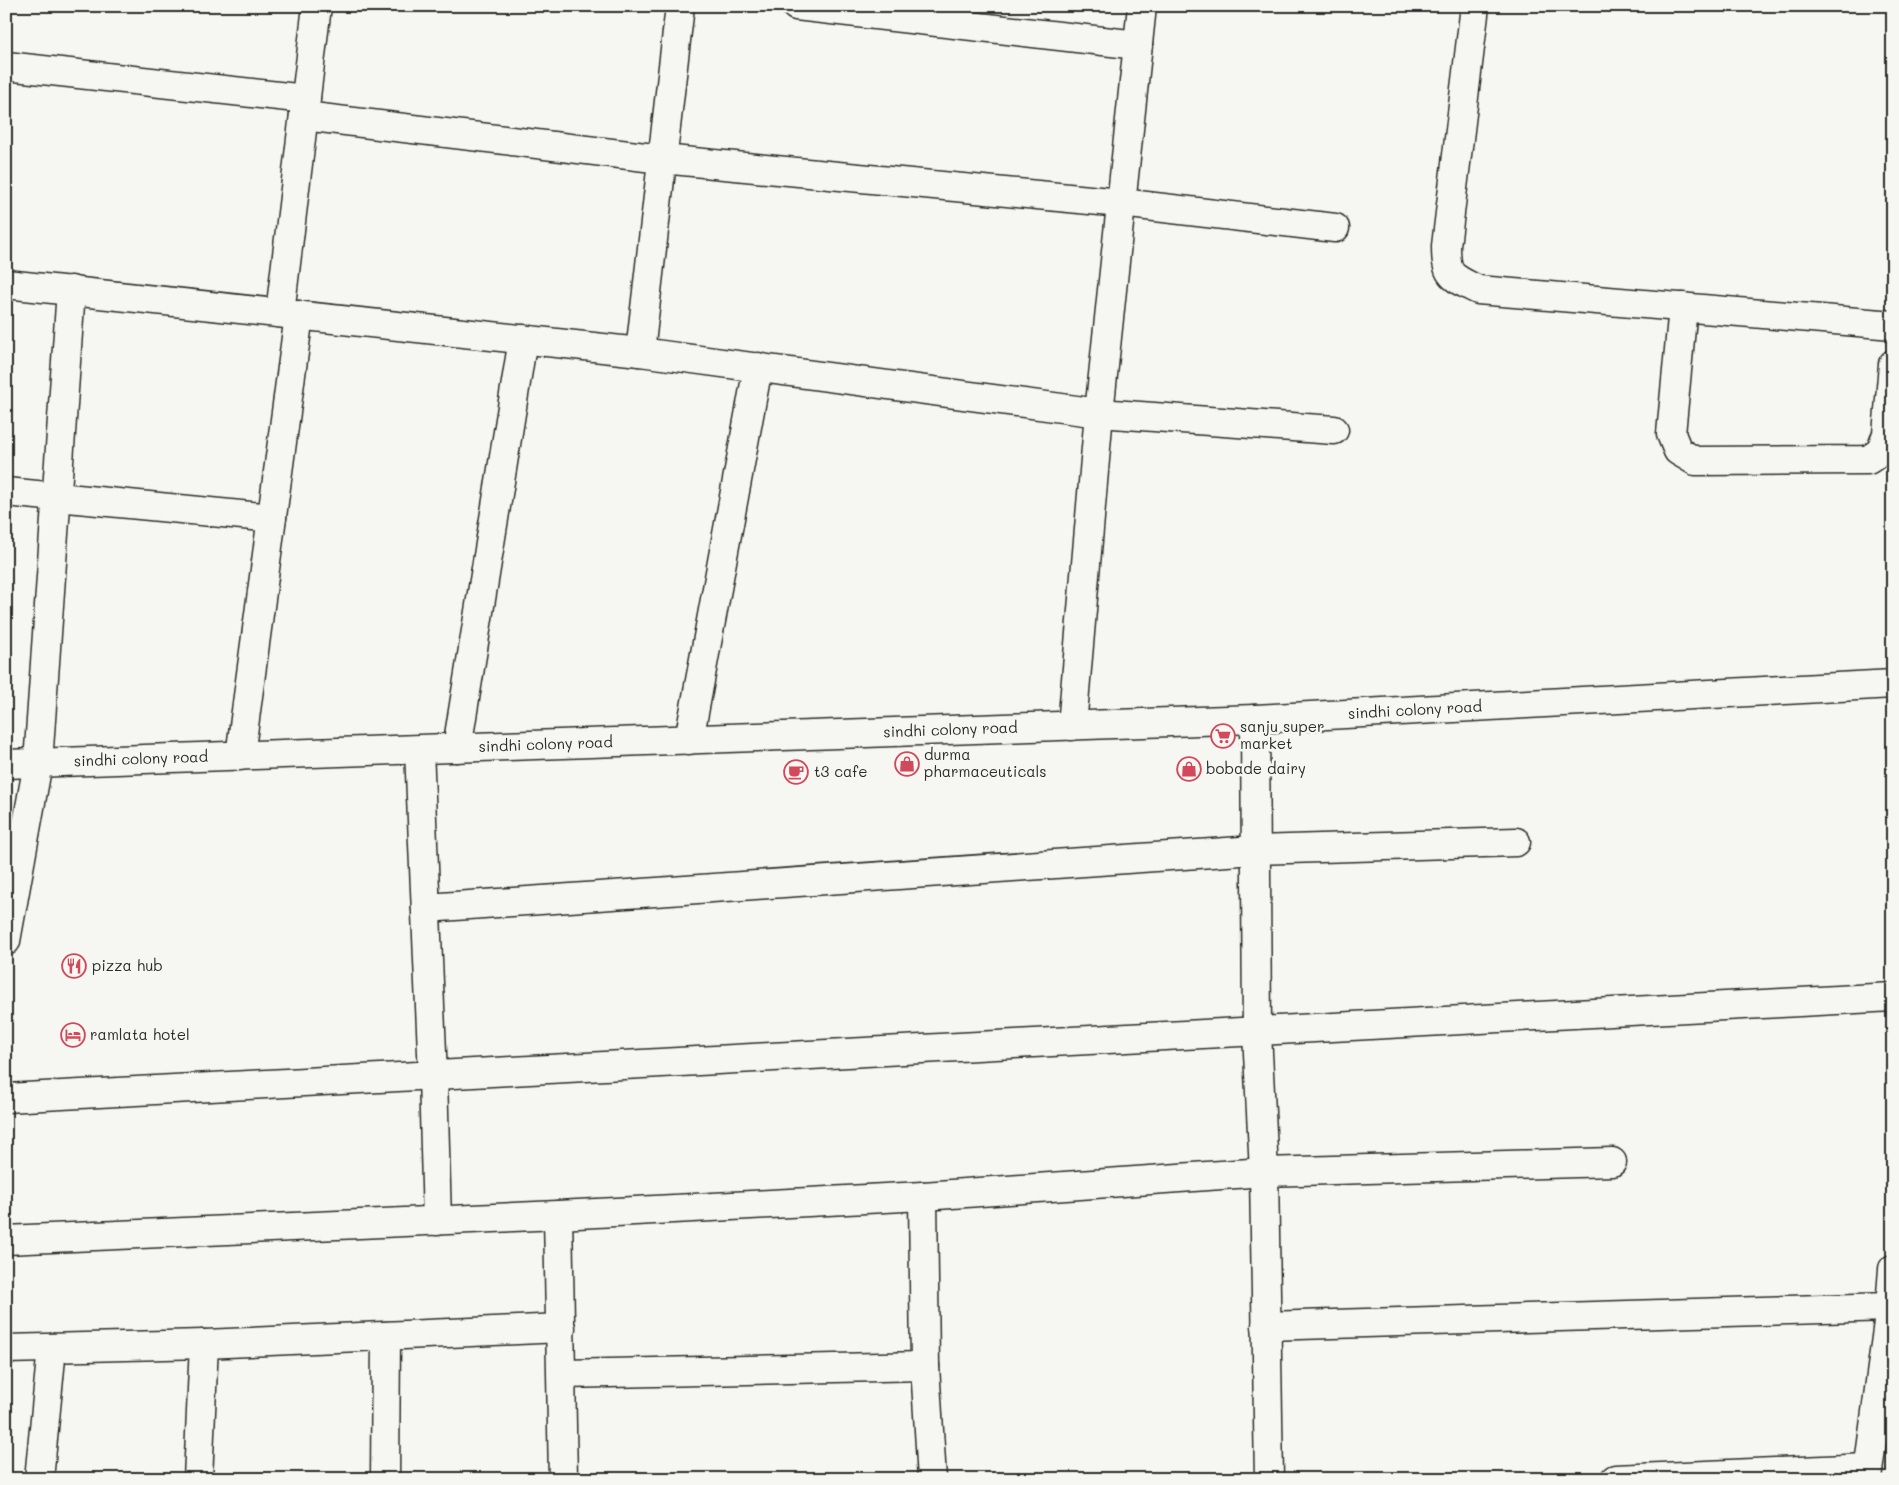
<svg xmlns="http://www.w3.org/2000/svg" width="1899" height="1485" font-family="Mali,sans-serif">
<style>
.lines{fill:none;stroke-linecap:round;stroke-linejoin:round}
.minor-casing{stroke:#2b2b2b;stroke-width:31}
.minor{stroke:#f6f6f2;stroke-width:28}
.labels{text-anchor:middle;stroke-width:5;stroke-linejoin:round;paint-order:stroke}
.street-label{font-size:15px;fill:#2b2b2b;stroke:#f6f6f2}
.poi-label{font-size:15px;fill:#2b2b2b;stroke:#f6f6f2;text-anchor:start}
</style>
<rect width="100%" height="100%" fill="#f6f6f2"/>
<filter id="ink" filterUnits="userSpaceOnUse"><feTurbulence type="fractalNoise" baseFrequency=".02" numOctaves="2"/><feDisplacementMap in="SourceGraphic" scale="10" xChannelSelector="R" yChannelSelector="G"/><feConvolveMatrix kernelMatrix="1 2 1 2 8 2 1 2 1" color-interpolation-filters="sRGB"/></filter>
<g filter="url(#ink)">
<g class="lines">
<g class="minor-casing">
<g id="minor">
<path d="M796,6l342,39"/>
<path d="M1475,6l-29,240c0,31 6,31 32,44l415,35"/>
<path d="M6,66l300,33"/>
<path d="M304,116l358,43 459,44 214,25"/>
<path d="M6,284l634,68 459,61 235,17"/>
<path d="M1683,307l-12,127 7,17 17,10 173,-1 12,-8 7,-18 6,-70"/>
<path d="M280,313l37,-307"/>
<path d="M640,352l40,-346"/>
<path d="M6,492l266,26"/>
<path d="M1255,719l2,314 7,139 5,307"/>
<path d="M1072,726l27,-313 43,-407"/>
<path d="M689,740l69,-373"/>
<path d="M457,748l66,-409"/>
<path d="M419,750l14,326 4,145"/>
<path d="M240,756l59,-441"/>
<path id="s1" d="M6,764l1249,-45 638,-35"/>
<path d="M426,908l829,-58 261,-8"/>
<path d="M6,941l32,-178 33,-473"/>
<path d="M6,1098l1887,-101"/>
<path d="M923,1196l2,170 7,113"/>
<path d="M558,1215l5,264"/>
<path d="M6,1240l552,-25 365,-19 341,-24 348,-10"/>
<path d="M1266,1326l624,-19"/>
<path d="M6,1349l198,-5 357,-16"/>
<path d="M563,1374l362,-8"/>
<path d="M39,1479l13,-131"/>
<path d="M198,1479l6,-135"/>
<path d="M385,1479l1,-143"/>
<path d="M1615,1479l253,-11"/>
<path d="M1867,1479l23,-172 3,-38"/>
</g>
</g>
<use href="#minor" class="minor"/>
</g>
</g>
<defs>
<g id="supermarket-ring" transform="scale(1.25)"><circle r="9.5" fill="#f6f6f2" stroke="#d1495b" stroke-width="1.5"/><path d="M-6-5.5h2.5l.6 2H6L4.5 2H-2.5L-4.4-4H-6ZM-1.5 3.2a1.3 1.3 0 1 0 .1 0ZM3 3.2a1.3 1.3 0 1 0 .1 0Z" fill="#d1495b"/></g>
<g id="shop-ring" transform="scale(1.25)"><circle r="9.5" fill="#f6f6f2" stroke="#d1495b" stroke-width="1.5"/><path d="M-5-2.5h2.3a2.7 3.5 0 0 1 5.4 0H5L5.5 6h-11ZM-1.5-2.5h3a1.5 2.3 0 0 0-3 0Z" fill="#d1495b"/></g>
<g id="cafe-ring" transform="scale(1.25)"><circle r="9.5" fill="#f6f6f2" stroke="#d1495b" stroke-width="1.5"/><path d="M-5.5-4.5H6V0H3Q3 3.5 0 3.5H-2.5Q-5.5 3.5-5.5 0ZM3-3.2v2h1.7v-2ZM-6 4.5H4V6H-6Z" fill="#d1495b"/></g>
<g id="restaurant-ring" transform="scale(1.25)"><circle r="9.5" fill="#f6f6f2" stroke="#d1495b" stroke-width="1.5"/><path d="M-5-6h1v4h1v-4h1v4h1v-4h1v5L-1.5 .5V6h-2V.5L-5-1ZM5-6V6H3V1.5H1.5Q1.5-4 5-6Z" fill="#d1495b"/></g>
<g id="hotel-ring" transform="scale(1.25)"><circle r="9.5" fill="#f6f6f2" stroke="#d1495b" stroke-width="1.5"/><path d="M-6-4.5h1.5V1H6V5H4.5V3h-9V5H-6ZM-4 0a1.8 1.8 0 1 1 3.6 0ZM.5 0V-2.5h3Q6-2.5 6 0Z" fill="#d1495b"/></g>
</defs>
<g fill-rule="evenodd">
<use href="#supermarket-ring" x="1223" y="736"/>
<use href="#shop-ring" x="907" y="764"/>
<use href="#shop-ring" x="1189" y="769"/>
<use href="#cafe-ring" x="796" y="772"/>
<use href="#restaurant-ring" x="74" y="966"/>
<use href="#hotel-ring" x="73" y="1035"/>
</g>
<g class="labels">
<g class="street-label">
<text dy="5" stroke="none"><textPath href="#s1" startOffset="1410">sindhi colony road</textPath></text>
<text dy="5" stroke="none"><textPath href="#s1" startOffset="945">sindhi colony road</textPath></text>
<text dy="5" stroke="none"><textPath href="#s1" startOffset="540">sindhi colony road</textPath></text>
<text dy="5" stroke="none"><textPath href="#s1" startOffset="135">sindhi colony road</textPath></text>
</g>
<g class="poi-label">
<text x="1240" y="732">sanju super<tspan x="1240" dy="17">market</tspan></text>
<text x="924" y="760">durma<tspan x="924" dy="17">pharmaceuticals</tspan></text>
<text x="1206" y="774">bobade dairy</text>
<text x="814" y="777">t3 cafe</text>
<text x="92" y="971">pizza hub</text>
<text x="90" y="1040">ramlata hotel</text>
</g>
</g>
<rect width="1899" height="1485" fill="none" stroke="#f6f6f2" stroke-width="25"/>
<rect x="12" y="12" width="1874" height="1460" fill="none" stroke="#2b2b2b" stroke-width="2" filter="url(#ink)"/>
</svg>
